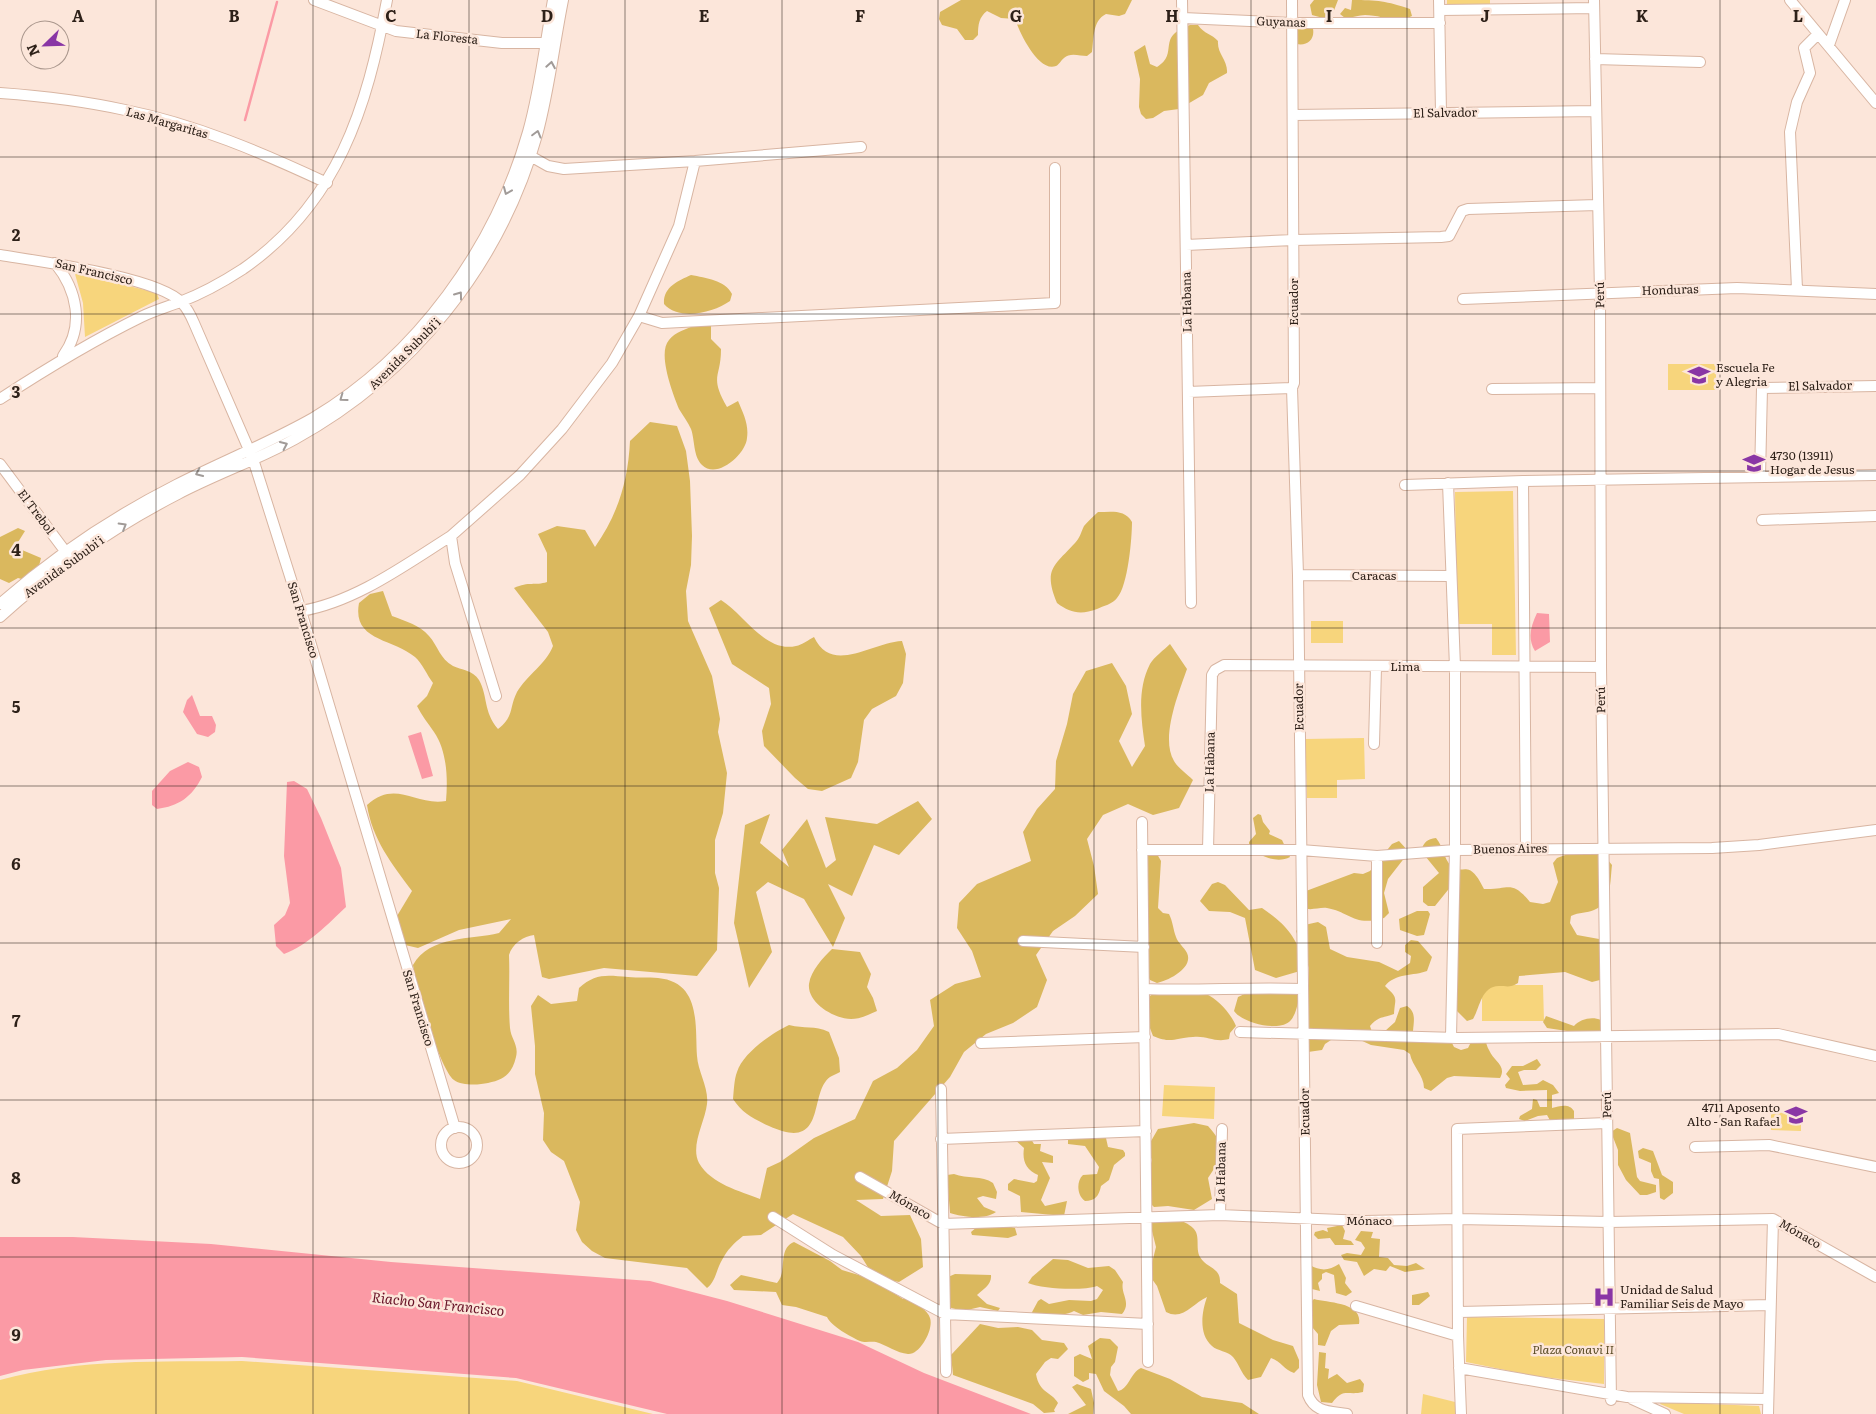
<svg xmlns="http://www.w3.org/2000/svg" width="1876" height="1414" font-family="Literata,serif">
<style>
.green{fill:#f7d57c}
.forest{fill:#dab85e}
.water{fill:#fb9aa5}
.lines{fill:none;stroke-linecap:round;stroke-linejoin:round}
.stream{stroke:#fb9aa5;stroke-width:2.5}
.minor-casing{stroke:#d8b5a2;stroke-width:12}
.minor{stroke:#fff;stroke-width:10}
.oneway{stroke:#a19b98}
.grid{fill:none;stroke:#2e2119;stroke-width:1;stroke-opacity:0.55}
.labels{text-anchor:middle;stroke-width:5;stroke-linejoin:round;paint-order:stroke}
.street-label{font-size:12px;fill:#2e2119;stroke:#fce6da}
.poi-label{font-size:12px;fill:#2e2119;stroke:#fce6da;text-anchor:start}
.park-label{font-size:12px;font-style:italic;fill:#594b25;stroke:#fce6da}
.water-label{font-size:14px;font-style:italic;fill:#681327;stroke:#fce6da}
.grid-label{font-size:16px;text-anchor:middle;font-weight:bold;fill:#2e2119;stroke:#fce6da;stroke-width:5;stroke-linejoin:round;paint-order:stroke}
</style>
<rect width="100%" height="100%" fill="#fce6da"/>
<path class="green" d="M1447,0h43v5h-43z
M77,273l80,20 2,6 -74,38 -2,-34 -8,-29z
M1668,364h48v26h-48z
M1513,491l3,164h-24v-31h-35l-2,-132z
M1311,621h32v22h-32z
M1364,738l1,41 -28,1v18h-30l-2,-59z
M1482,985h61l1,36h-62z
M1164,1085l51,2 -1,32 -52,-3z
M1771,1111l30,1v19l-30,-1z
M1467,1317l137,2v65l-69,-8 -69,-14z
M242,1361l275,20 136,33h-653v-34c79,-22 161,-18 242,-19z
M1423,1394l32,8 1,12h-35z
M1661,1402l98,4 2,8h-77l-24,-10z"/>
<path class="forest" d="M961,0h171l-7,14 -6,2 -13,-2c-14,7 -12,25 -14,38l-5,4c-7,0 -17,-4 -23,2 -3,2 -5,7 -8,8 -18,7 -37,-35 -41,-47l-14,-1 -14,-7c-8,6 -9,14 -9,24l-5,5h-8l-8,-11 -15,-4 -3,-6 1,-7z
M1314,0h24l-5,13 -10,5 -11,-3 -2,-10z
M1352,0c26,0 34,1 58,9l2,7c-15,8 -31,-1 -47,-1 -6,0 -13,3 -20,3l-5,-4 5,-6 6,2z
M1291,23l21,2c5,14 -5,23 -19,18z
M1190,25h8c6,9 14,9 20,16 -1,13 10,19 9,32l-18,10 -6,12 -24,14 -15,2 -11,7 -7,1 -5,-5 -2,-7 1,-28 -6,-27 11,-7 5,19 7,3c23,-14 -2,-30 33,-42z
M691,275c15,3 34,5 41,19l-2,7c-17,12 -51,20 -66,3 -1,-17 14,-23 27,-29z
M695,325h16v14l10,10c0,30 -12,26 6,58l11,-6c5,12 11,23 9,37 -1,16 -30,42 -45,27 -9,-9 -7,-25 -11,-36 -3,-7 -8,-13 -12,-20 -6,-15 -22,-56 -10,-69 6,-8 18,-11 26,-15z
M650,422l27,4 9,25 4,30 2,55 -1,29 -5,26 2,30 24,55 8,43 -2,13 9,41 -4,40 -8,27v33l4,15 -2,62 -20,26 -93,-8 -55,11 -7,-2 -8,-42c-10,1 -22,9 -25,20 1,24 -1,49 1,73 1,11 9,17 6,29 -4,17 -12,23 -28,26 -9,2 -26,3 -34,-3 -14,-10 -39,-95 -41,-115 17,-30 58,-25 86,-32l12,-14 -52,11 -41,18 -13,-3 -6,-14 -2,-15 15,-25c-20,-27 -40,-52 -45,-86 29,-26 47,1 79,-4 2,-23 1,-50 -12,-69 -6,-9 -12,-16 -17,-26l10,-10 6,-13c-6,-8 -11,-20 -18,-26 -23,-19 -63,-16 -56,-54l11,-9 13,-3 9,25c13,5 28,9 37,20 9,10 11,23 24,30 8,4 20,4 26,14 9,16 4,31 19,49 16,-12 11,-21 19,-37 10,-17 29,-28 36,-46l-5,-14 -34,-44c15,-7 21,-2 33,-6v-29l-9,-19 19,-8 28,4 10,17c23,-33 33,-66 35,-106z
M1098,512c13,0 27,-3 34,10 0,16 -4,64 -15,76 -4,6 -14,8 -20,11 -16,6 -27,4 -40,-6 -14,-34 -3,-37 18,-60 5,-5 6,-11 9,-17 4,-5 9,-9 14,-14z
M18,528l7,3 -10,16 26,11 -2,8 -14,14 -7,-2 -9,5 -9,-4v-42z
M721,600c23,14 44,53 75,46 6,-1 12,-6 18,-9 18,38 56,6 88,4l4,13 -3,29 -7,13 -24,13 -8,11 -6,42 -7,16 -29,13 -14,-2 -13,-11 -31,-32 -2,-15 9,-27 -2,-16 -37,-24 -23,-56z
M1170,644l17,25c-8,23 -27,69 -13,92 4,7 13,13 19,19l-14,28 -26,7 -25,-11 -25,11 -16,24 7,27 4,28 -23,22 -22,15 -17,24 11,25 -10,27 -24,16 -27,11 -22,18 -14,25 -56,64 -2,30 -9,28 -27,1 25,16 29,-1 11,24 2,28 -24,15 -25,-5 -13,-21 -18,-19 -50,-23 -32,21 -18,1c-9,7 -16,14 -21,24 -6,10 -6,21 -15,28l-20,-20 -82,-10 -13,-7 -10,-9 -6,-12 4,-28 -16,-41 -13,-9 -8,-12 1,-27 -9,-39v-28l-4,-40 7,-11 13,9 26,-3 2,-13c16,-15 28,-13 49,-11 10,1 20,0 30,1 43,4 37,47 39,78 1,16 12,32 10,48 -2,18 -17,42 -8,59 12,21 41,28 61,36l7,-31 13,-6 34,-24 41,-19 18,-38 24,-13 20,-18 17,-24 -4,-26 25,-16 26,-7 -9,-26 -15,-23 2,-25 18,-19 54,-23 -8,-29 14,-23 18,-20 1,-28 11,-37 6,-30 13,-23 26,-8 14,23 6,28 -13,27 13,26 13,-21c-4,-27 -8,-57 5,-82 4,-7 14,-14 20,-20z
M918,801l14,18 -33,36 -25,-10 -22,51 -24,-12 17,34 -12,29 -29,-48 -36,-17 -12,10 16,60 -23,36 -15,-65 11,-98 25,-11 -10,29 29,24 -7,-17 25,-31 19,49 10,-8 -11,-43 52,7z
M1258,814l3,1 2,7 7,9 -1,3 13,6 8,17c-13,7 -33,-1 -41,-12v-3l7,-8 -3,-16z
M1436,838c7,8 8,21 15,28 12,11 17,-10 33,23 25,1 27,-10 46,13l13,2 7,-2 8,-20 -5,-19 4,-5 30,-11 20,12 5,6c-2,16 0,38 -18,45 -7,3 -15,2 -23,6l-1,7 7,12 22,4 6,35 -5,6 -8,2 -27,-10 -46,4 -1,7c-8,5 -11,3 -19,3 -18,0 -19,22 -26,33l-6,2 -14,-14 -1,-122 -17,21h-7l-5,-4v-15l16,-14 -18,-22c3,-9 6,-12 15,-13z
M1399,841l10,11 -21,27 -4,14 5,20 -5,5c-30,9 -34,-6 -57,-10 -8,-1 -15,3 -24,0l3,-17 48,-18 9,1 7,-3 22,-27z
M1149,853l8,1 4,7 -3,47 5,5 6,1c4,8 4,15 7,23 2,6 8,10 11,16 7,15 -19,28 -30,30l-7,-3 -3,-6 -2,-115z
M1218,882l7,3 24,25 13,-2c25,17 31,26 43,53l-5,10 -24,7 -21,-8 -10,-52 -15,-6 -21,-1 -9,-10 12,-17z
M1417,911h11l2,3 -6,21 -7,1 -17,-6 -1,-11z
M1318,922l8,5 4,22 17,8 32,5 19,9 12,-8 1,-7 -6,-4v-7l6,-5 7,1 14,16 -5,14c-13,5 -32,2 -42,15 14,13 10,11 9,28 -10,4 -16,2 -24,12l2,6 13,-1 10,-9 5,-14 7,-2c9,6 7,14 6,25l-6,2 41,2 6,12 7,3 7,-2 3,-6 14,-4c1,4 2,9 4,12 5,12 18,15 11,28l-46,-2 -7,2 -16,13 -7,-3c0,-13 -12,-22 -14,-34l-6,-4 -33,-5 -13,-6 -27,1 -6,4 -3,6 -14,2 -3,-29 4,-32v-23l-13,-37 4,-5z
M832,949l28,3 11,22 -4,13 6,11 4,13c-9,4 -17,8 -26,8 -16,0 -44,-16 -42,-35 2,-14 14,-26 23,-35z
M1293,990l5,4c1,8 -2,20 -7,26 -10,13 -49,3 -57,-9l4,-14 13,-6z
M1156,992l50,2c12,5 25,20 30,32l-6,7 -1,6c-14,4 -23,-4 -36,-2 -19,1 -21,7 -40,-1l-5,-13 2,-27z
M1546,1016l28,10c6,-7 18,-10 27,-6v12l-21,1 -33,-5 -4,-6z
M789,1025c16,4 25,0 40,7l10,26 1,14c-3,2 -7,3 -10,5 -22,16 -2,76 -61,49 -15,-7 -27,-13 -36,-27 1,-9 1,-19 4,-27 6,-19 35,-39 52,-47z
M1537,1059l4,6 -5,5h-12l-6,2 5,13 14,-1 6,-4 10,5 6,8 -7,2v13c8,-2 17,-5 22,3v8l-11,4 -11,1 -5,-9 -9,1 -13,5 -6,-2 1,-3 12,-7 1,-10 4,1 3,7h7v-17l-27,1 -14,-3 -1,-3 5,-6 -4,-5 6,-8h11z
M1194,1123l14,3c19,20 14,32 0,52l4,21 -18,11 -26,-4 -14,1 -5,-5 1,-35 2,-7 -5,-12 11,-19z
M1617,1128l13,5 7,44 3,4 16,4v7l-9,3h-7l-14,-15 -8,-15v-15l-7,-18z
M1068,1136h35l3,2 2,9 15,3 2,3v3l-11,9 -5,15 -8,6c-2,10 -6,15 -16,15 -8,-5 -9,-20 -2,-26l14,-1 2,-7 -14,-21 -17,-2z
M1014,1139h17l3,5h7l-1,7 13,5v7l-11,-1 8,16 -9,22 4,6 22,-5 -3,15 -43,-4 -1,-16 -12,-6v-6l6,-5 20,4 3,-2 1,-6c-12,-5 -16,-14 -14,-27z
M1643,1148l10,3 9,24 11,7v11l-9,7 -4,-2 -1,-19 -5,-1 -3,-7v-8l-12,-5 -1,-7z
M954,1174c13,5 28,1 39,9l4,9 -1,7 -13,-3 -6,2 7,9 12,5c-11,8 -34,5 -46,1l-3,-38z
M1176,1218c6,3 13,6 17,10 8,7 2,20 7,29 7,12 21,10 20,26l17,11 2,29 34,17 20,6 6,14v8l-5,5c-10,-3 -13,-12 -23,-15l-10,19 -13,3c-7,-7 -9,-16 -15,-23 -5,-6 -16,-6 -21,-11 -14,-12 -10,-35 -5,-49 -14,6 -24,24 -41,15l-9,-26 -8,-11 7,-28 -6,-24 6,-3z
M1342,1225l3,6 -2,8 8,2 3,4h-19l-5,-7 -12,1 -4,-4 1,-3 8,-2 5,2 -1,-4z
M977,1227h34l4,1 2,7 -9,3 -36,-3 -1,-3z
M1361,1231l12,1 -2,6 9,1 -1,18 9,1 6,7 13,1 9,-3 9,6 -20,3 -15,-6 -4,5 -12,-2 -10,7 -7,-14 -13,-2 -3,-5 6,-2 14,2 4,-7 -4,-6 -6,-2z
M794,1242l36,19 12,9 30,9 31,20 5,-1c7,5 20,12 22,20 4,11 -10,37 -22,36 -11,-1 -22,-9 -32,-12 -5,-1 -11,1 -16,-1 -9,-4 -29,-15 -33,-24l-31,-10 -14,-2 -6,-13 -42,-2 -4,-5 11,-10 36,8c11,-12 0,-34 17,-41z
M1053,1259l15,1 20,8 21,-2 6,4 8,12c-3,12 9,20 -1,32l-21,-2 -18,3 -9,-4c-10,5 -32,7 -43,3l7,-13 3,-2 8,5 20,-4 22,1 6,-2 6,-9 -6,-4c-14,5 -55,3 -69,-3l4,-6z
M1339,1264l7,14 -1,5 7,9 -6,4 -10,-3 -2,-18 -8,-3 -4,2v5l-4,4 2,8 -8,-2 -1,-12 -10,-7 9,-5c10,6 19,6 29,-1z
M955,1274l36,1c1,10 -8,14 -14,20l10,9 13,4 -2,3 -18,-4 -17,4 -15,-4v-30z
M1428,1292l2,4 -11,9h-7v-10z
M1314,1299c14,4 49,3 45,25l-20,1 -8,6 -6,15 -7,-1v-11l-6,-7 -1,-25z
M980,1324l18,4 20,-1 14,3 10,10 22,3 4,6 -10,10 -7,-1 -6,4 -9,12c3,19 16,18 22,29l-4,7 1,2 -11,1 -11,-9 -80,-29 -2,-20z
M1100,1338l10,1 8,8 -3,15 -4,5 -1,8 8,16c11,-2 12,-18 23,-23l29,11 32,18 40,6 17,11h-128l-7,-8 -20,-15 -8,-17 -7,-1v6l-6,3 -9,-6v-19l6,-3 12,5 -4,-13z
M1319,1352l7,1 -1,15 4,1 -1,10 9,-5 10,9 13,-4 4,5 -1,8c-16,4 -19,-5 -31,11l-11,-1 -4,-17z
M1077,1384l14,5 3,14 -1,11h-25l18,-9 -14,-18z"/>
<path class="water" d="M1537,613l12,1 1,28 -15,9c-8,-13 -4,-25 2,-38z
M192,695l8,21h12l4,9 -1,7 -7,5 -11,-3 -14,-22 4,-12z
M421,732l12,44 -11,3 -14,-43z
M188,762l11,5 3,10c-10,20 -23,29 -45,32l-5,-4v-14l18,-20z
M294,781l13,8 14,29 20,50 5,39c-17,16 -39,39 -62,47l-8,-8 -2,-21 11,-10 5,-12 -6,-47 3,-74z
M0,1237h73l138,7 180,18 259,19 77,20 131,41 66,31 107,41h-364l-151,-36 -274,-21 -136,3 -83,10 -23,6z"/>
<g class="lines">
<path class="stream" d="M245,120l32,-118"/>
<g class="minor-casing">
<path id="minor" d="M314,0l82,31 106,12h47
M1182,0l9,603
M1292,0l2,383 -2,5 6,187 10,820c7,18 22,16 39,19
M1439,0l2,113
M1594,0l6,293 1,374 10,733
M1790,0l86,103
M1440,10l154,-2
M1183,18l109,5h148
M1829,45l16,-45
M1595,59l105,3
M0,93c42,3 84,8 125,17 70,14 138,43 202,73
M1293,115l303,-4
M525,153l23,13 16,3 131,-8 166,-14
M1186,245l108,-5 147,-3 8,-1 13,-25 6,-2 129,-4
M0,255c36,6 160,22 182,48 5,5 9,13 12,20l59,136 48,152 154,517
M55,263c22,27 30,63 8,93
M1797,289l-7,-157 7,-30 13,-29 -6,-25 14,-14
M1463,299l274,-11 139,6
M639,316l23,7 393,-20v-135
M1492,389l108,-1
M1188,392l104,-4
M0,399c46,-30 92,-58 141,-82 12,-6 26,-10 39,-15 21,-8 43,-20 63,-33 95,-66 124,-161 144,-269
M0,464l68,91
M1760,477l2,-89 114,-2
M1523,481l3,368
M1448,483l7,184v183l-4,187
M1405,485l118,-4 353,-6
M1762,520l114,-4
M1298,575l152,1
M0,604c53,-47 113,-87 176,-119 45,-23 93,-42 137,-67 104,-62 182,-170 215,-286 12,-42 17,-88 25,-132
M301,611c54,-9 104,-46 150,-75
M0,617c53,-48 114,-90 178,-123 38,-20 79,-34 117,-55 117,-64 206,-175 242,-304 12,-44 17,-90 26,-135
M496,696l-41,-133 -4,-27 69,-61 42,-46 50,-66 27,-47 40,-90 16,-65
M1374,744l2,-77
M1142,822l6,540
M1142,850h159l76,6 78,-6 257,-2 47,-3 117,-15
M1208,850l4,-175 3,-5 9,-5 377,2
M1377,856v87
M1023,941l121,6
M1144,989c53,2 106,-2 159,0
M1240,1032l217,6 321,-4 98,22
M981,1043l164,-6
M941,1089l5,283
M441 1145a18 18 0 1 1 36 0a18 18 0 1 1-36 0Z
M941,1139l205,-8
M1695,1147l74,-2 107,22
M860,1177l83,47 277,-9 145,6 92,-2 152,3 164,-3 103,58
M1220,1215l2,-86
M773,1217l60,38 112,59 203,10
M1356,1306l102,30
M1459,1312l311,-7
M1459,1368l168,29 141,2
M1632,1399l33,15
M1461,1414l-3,-78 -1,-207 150,-6
M1768,1414l5,-195"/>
</g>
<use href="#minor" class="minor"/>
</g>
<defs><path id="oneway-chevron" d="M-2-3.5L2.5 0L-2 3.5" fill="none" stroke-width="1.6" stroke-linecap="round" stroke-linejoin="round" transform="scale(1.25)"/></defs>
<g class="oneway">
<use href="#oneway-chevron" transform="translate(551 65) rotate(-80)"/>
<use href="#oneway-chevron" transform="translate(537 134) rotate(-75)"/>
<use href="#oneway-chevron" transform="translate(507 191) rotate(113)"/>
<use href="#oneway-chevron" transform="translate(459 295) rotate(-54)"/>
<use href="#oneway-chevron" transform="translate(343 398) rotate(144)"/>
<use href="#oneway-chevron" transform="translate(284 445) rotate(-25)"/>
<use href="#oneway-chevron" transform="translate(199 473) rotate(155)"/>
<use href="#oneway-chevron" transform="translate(123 526) rotate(-31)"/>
</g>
<path class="grid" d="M156,0v1414M313,0v1414M469,0v1414M625,0v1414M782,0v1414M938,0v1414M1094,0v1414M1251,0v1414M1407,0v1414M1563,0v1414M1720,0v1414M0,157h1876M0,314h1876M0,471h1876M0,628h1876M0,786h1876M0,943h1876M0,1100h1876M0,1257h1876"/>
<defs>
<g id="school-bare" transform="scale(1.725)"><path d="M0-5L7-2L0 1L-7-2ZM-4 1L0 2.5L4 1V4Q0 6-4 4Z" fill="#8936a5" stroke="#fce6da" stroke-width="2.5" paint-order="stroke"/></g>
<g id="hospital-bare" transform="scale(1.725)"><path d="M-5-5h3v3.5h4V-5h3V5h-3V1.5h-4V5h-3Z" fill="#8936a5" stroke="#fce6da" stroke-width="2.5" paint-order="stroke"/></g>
</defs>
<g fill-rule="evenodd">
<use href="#school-bare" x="1699" y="375"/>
<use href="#school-bare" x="1754" y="463"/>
<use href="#school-bare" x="1796" y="1115"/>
<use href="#hospital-bare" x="1604" y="1297"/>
</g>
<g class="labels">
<g class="street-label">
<text transform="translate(1281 22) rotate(2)" y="4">Guyanas</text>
<text transform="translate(447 37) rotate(6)" y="4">La Floresta</text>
<text transform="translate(1445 113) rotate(-1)" y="4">El Salvador</text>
<text transform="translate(167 123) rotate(16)" y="4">Las Margaritas</text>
<text transform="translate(94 272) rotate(13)" y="4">San Francisco</text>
<text transform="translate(1670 290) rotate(-2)" y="4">Honduras</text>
<text transform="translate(1600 295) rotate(-91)" y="4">Perú</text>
<text transform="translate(1187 302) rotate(-91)" y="4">La Habana</text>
<text transform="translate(1294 302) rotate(-90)" y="4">Ecuador</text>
<text transform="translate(405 354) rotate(-45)" y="4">Avenida Sububi'i</text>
<text transform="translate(1820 386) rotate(-1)" y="4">El Salvador</text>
<text transform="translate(36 512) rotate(53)" y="4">El Trebol</text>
<text transform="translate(64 567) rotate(-36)" y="4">Avenida Sububi'i</text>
<text x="1374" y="580">Caracas</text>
<text transform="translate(303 620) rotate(73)" y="4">San Francisco</text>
<text x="1405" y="671">Lima</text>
<text transform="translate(1601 700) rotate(-91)" y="4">Perú</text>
<text transform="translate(1299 707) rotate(-91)" y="4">Ecuador</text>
<text transform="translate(1210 762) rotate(-89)" y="4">La Habana</text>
<text transform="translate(1510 849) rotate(-1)" y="4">Buenos Aires</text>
<text transform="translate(418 1008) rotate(73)" y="4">San Francisco</text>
<text transform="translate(1607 1105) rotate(-91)" y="4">Perú</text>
<text transform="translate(1305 1112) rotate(-91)" y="4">Ecuador</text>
<text transform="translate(1221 1172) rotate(-89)" y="4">La Habana</text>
<text transform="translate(910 1205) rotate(30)" y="4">Mónaco</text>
<text x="1369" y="1225">Mónaco</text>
<text transform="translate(1800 1234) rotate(30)" y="4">Mónaco</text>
</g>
<g class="poi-label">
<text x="1716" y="372">Escuela Fe<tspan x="1716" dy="14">y Alegria</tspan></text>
<text x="1770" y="460">4730 (13911)<tspan x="1770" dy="14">Hogar de Jesus</tspan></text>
<text x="1780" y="1112" text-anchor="end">4711 Aposento<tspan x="1780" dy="14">Alto - San Rafael</tspan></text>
<text x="1620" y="1294">Unidad de Salud<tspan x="1620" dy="14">Familiar Seis de Mayo</tspan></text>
</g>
<g class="park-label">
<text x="1573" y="1354">Plaza Conavi II</text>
</g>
<g class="water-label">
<text transform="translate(438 1304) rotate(6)" y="5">Riacho San Francisco</text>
</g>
</g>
<g class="grid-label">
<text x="78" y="22">A</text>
<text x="234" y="22">B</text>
<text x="391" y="22">C</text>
<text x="547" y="22">D</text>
<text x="704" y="22">E</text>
<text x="860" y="22">F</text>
<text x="1016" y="22">G</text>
<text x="1172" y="22">H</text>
<text x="1329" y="22">I</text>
<text x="1485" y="22">J</text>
<text x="1642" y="22">K</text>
<text x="1798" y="22">L</text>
<text x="16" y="241">2</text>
<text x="16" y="398">3</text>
<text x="16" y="556">4</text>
<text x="16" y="713">5</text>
<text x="16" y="870">6</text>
<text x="16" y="1027">7</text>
<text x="16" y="1184">8</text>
<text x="16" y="1341">9</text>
</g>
<g transform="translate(45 45) rotate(247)"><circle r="24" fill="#fce6da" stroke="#aa978d"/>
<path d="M0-4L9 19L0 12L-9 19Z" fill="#8936a5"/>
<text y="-8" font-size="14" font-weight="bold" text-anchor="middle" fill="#2e2119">N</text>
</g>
</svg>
